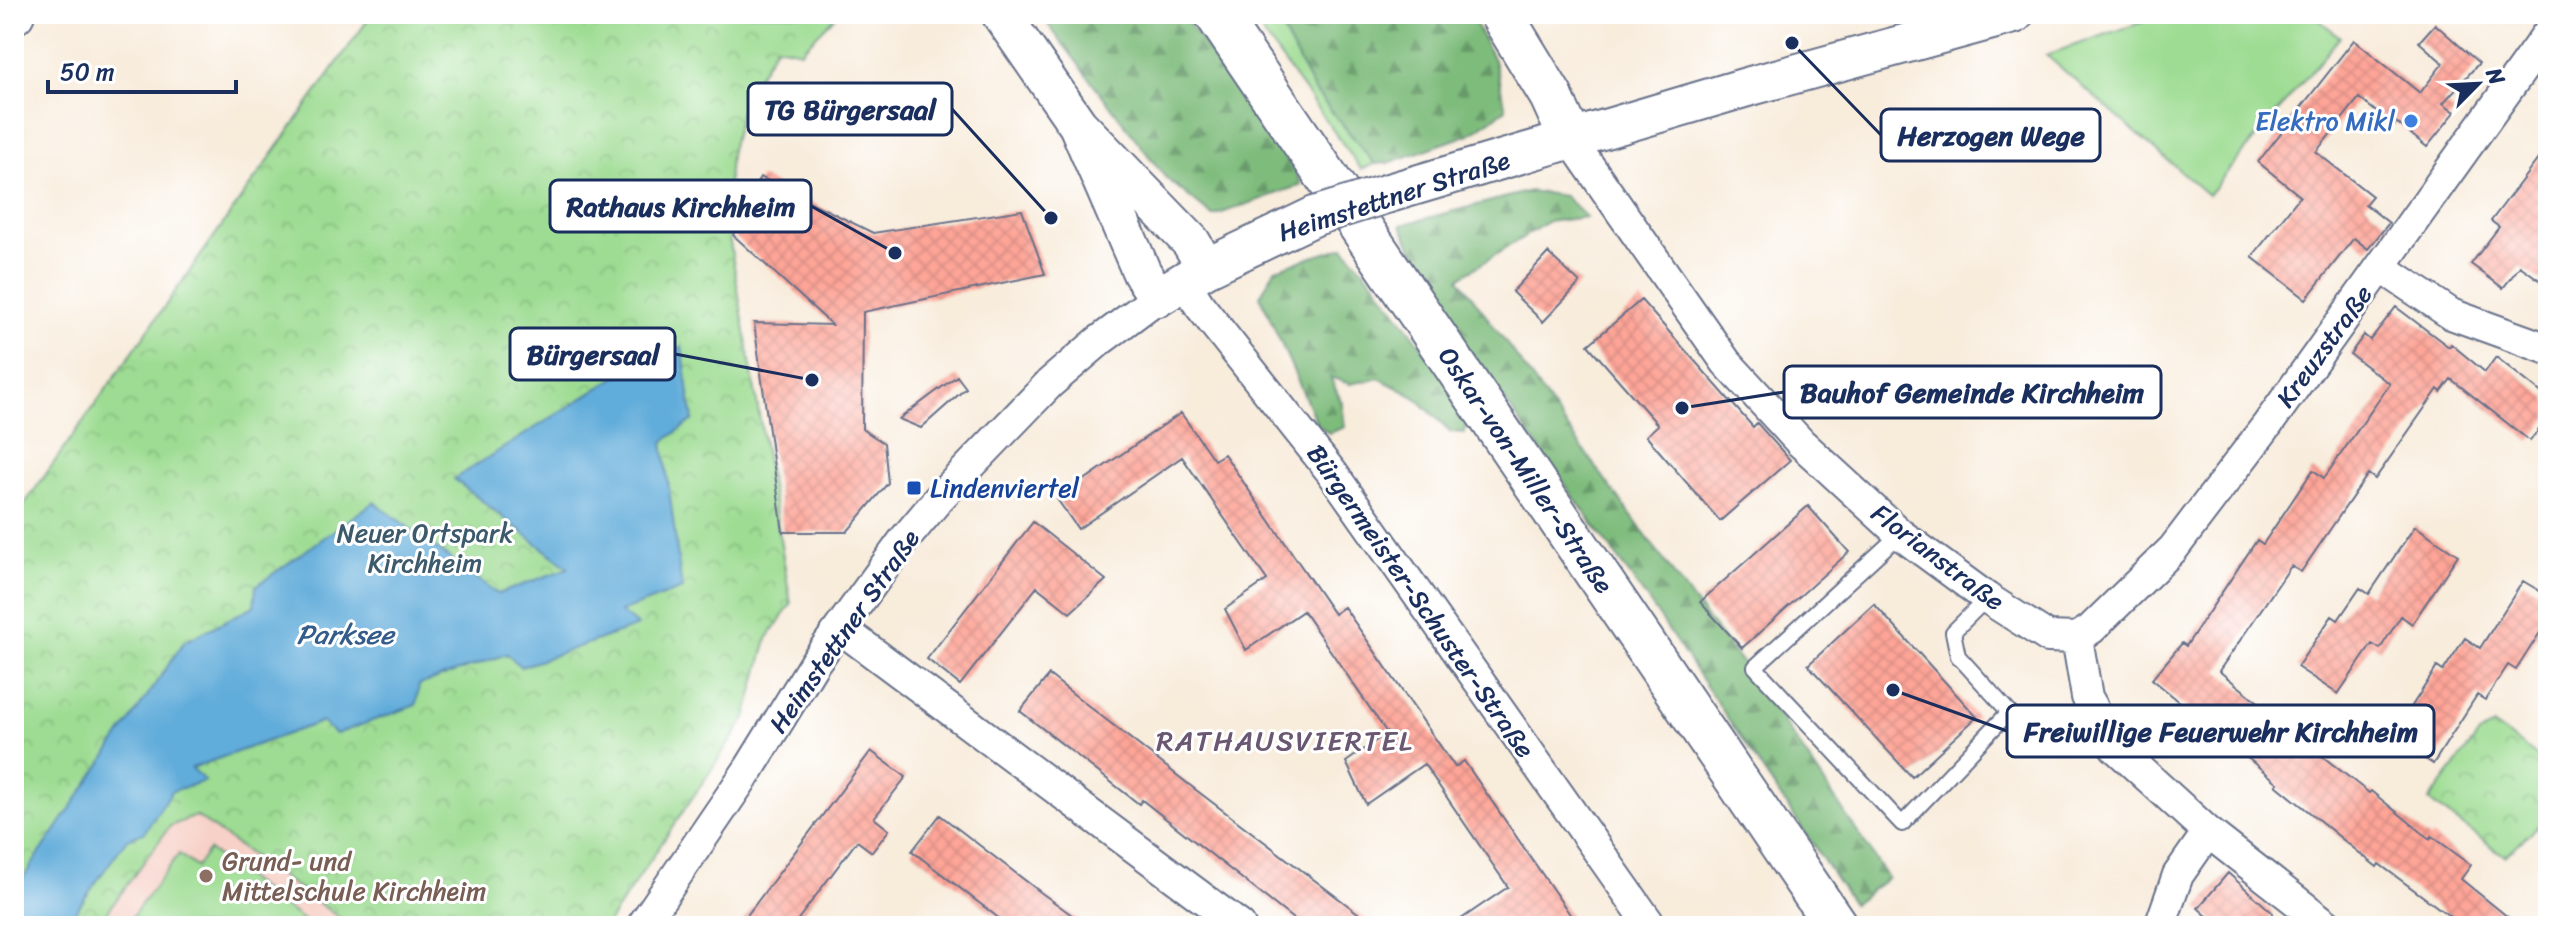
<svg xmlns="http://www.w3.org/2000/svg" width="2562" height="940" font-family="Sriracha,sans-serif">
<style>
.built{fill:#f7d1c7}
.grass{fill:#9ddc92;stroke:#5c8678;stroke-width:2}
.forest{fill:url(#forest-firs);stroke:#4c766d;stroke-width:2}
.park{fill:url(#park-crowns);stroke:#5c8678;stroke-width:2}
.water{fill:#61acda;stroke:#3e6e9c;stroke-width:2}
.building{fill:url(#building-cross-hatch)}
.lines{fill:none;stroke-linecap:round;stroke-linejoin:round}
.service-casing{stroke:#68718a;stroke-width:18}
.minor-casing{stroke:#68718a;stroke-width:34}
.tertiary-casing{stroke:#68718a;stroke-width:42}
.secondary-casing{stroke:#68718a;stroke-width:46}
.service{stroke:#fff;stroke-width:14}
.minor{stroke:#fff;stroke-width:30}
.tertiary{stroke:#fff;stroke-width:38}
.secondary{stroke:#fff;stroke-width:42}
.tertiary-bridge-casing{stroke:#68718a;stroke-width:42;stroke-linecap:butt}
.tertiary-bridge{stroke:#fff;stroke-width:38}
.shop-dot{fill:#3f7fe0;stroke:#fff;stroke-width:3}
.transit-dot{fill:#1a4fb4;stroke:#fff;stroke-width:3}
.education-dot{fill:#8d6e63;stroke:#fff;stroke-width:3}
.labels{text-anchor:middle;stroke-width:6;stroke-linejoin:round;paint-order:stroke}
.shop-label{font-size:26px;fill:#366cbe;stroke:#fff;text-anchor:end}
.street-label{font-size:26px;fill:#1b2f5e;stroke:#fff}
.transit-label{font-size:26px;fill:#164399;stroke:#fff;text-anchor:start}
.park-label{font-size:26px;fill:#3c5a6b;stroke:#fff}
.education-label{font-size:26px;fill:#785e54;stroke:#fff;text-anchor:start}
.water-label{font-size:28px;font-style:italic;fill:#345b89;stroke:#fff}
.neighbourhood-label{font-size:28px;letter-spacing:2px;fill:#6a5872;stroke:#fff}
.leader{fill:none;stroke:#1b2f5e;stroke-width:3}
.callout-dot{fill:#1b2f5e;stroke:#fff;stroke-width:3}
.callout{fill:#fff;stroke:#1b2f5e;stroke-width:3}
.callout-label{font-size:28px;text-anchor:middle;font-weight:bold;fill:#1b2f5e}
</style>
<defs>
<pattern id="forest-firs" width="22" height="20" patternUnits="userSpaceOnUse" patternTransform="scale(2)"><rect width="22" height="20" fill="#7ebc7c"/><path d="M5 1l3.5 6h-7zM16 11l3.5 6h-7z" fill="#669969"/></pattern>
<pattern id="park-crowns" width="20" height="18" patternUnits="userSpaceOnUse" patternTransform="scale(2)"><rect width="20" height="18" fill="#9ddc92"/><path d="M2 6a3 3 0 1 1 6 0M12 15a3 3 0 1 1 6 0" fill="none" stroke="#87bd80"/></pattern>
<pattern id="building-cross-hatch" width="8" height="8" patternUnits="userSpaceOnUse" patternTransform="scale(2)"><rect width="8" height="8" fill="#fea597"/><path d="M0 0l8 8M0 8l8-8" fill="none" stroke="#d98e85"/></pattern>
</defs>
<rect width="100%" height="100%" fill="#fff"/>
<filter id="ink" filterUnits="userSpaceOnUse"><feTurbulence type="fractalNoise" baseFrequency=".0125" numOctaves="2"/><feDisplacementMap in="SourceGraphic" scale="16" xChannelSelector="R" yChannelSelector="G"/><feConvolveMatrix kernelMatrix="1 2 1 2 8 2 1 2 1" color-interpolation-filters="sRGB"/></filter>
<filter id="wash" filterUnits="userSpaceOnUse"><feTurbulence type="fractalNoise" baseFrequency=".006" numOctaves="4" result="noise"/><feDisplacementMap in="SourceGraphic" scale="32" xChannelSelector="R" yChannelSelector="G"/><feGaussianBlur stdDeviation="1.8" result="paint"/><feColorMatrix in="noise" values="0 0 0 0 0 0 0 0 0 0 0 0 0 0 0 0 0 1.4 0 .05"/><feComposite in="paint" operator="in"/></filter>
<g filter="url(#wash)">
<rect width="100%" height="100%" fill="#f8ecdb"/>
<path class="built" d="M196,816l155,110h-255l72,-100z"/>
<path class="grass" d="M1249,14h39l-6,15 32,61 61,74 -14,5z
M2166,14h146l28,23 -132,158 -162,-140z
M209,850l102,76h-186l54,-72 17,13z"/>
<path class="forest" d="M1040,14h142l114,158 5,13 -88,31 -48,-39z
M1288,14h183l23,46 12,49 -36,25 -82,29 -13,1 -61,-74 -32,-61z
M1530,191l34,5 22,21 -39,5 -88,56 237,327 56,70 136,203 -35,26 -197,-292 -213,-298 -42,-89z
M1344,247l32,37 92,125 -3,24 -14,-1 -36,-35 -36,-19 -29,6 -20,-7 12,26 3,24 -16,6 -12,-9 -57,-128 15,-27z"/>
<path class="park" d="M372,14h466l-37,37 -25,-5 -32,54 -14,54 -4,65 65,385 -24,35 -21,79 -140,208h-255l-155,-110 -26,10 -73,100h-83v-407z
M2494,725l54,39v53l-43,39 -76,-55 49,-66z"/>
<path class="water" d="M682,346l11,74 -30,22 19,147 -62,23 18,14 -117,41 -14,-13 -88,31 -3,20 -80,29 -15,-12 -129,46 13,13 -33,10 -28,42 -17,6 -62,87h-51v-35l170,-249 70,-36 2,-20 118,-84 124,92 70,-26 -114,-89 200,-126 7,7z"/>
<g id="blocks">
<path class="building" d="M2435,24l44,39 -36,40 12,9 -28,35 -31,-25 -2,4 -35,-28 -43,54 56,44 -7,8 24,19 -21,26 -14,-11 -48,61 -54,-42 48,-61 -42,-34 96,-122 66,53 23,-30 -24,-21z
M2548,146v140l-28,-20 -17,22 -32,-24 28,-37 -8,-6z
M760,177l113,56 149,-23 23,64 -182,38 -1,117 22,14 4,40 -41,49h-64l-29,-209 78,2 -99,-90z
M1548,253l32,30 -37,39 -31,-30z
M1641,300l112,127 4,-4 33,37 -70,61 -74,-85 12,-11 -70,-80z
M2396,307l53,40 2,-3 34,28 11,-15 52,41v20l-18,23 -79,-62 -10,13 -3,-3 -63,90 -7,-5 -67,98 -10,-6 -72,105 67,53 -2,2 85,67 2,-2 59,48 2,-3 39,29 -10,14 58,47h-56l-84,-62 -2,3 -41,-33 -60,-49 2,-2 -126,-104 30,-36 4,3 71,-106 6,4 50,-74 11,8 66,-94 -40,-30 14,-19 6,5z
M957,376l9,12 -45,40 -22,-9z
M1181,413l33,47 10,-6 110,160 10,-7 111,160 9,-6 114,165h-127l57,-39 -84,-123 -58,40 -20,-42 41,-29 -84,-122 -57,39 -21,-41 42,-29 -85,-123 -104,72 -21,-30z
M1808,506l41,46 -107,96 -42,-46z
M1033,522l73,58 -36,33 -33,-26 -77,98 -33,-26z
M2415,526l43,29 -46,69 -11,-8 -21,33 -8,-5 -34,50 -41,-27 35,-51 6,4 22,-32 9,6z
M2523,581l25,15v24l-32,50 -8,-5 -23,35 -8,-5 -44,69 -41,-27 45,-70 6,4 22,-33 15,10z
M1874,604l103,113 -65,60 -104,-112z
M1049,675l147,115 179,136h-73l-160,-126 -3,4 -119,-93z
M871,751l35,26 -32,41 15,12 -17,22 -15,-11 -64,85h-54z
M940,815l103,79 44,32h-78l-97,-75z
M2228,873l45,40 -11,13h-44l-20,-18z"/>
</g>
</g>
<g filter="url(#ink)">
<use href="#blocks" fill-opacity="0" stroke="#68718a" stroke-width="2"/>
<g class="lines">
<g class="service-casing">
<path id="service" d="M1900,534l-145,133 147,157 107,-112 -51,-56 -5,-24 34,-34"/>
</g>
<g class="minor-casing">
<path id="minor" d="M1571,140l155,222 75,81 99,91 87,64 61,39 29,1 10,59 28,50 93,85 120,94
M2381,267l70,47 97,35
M1184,281l16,25 133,168 318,452
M840,628l400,298
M2077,638l14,-9 82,-80 95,-125 280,-391
M642,926l107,-157 66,-107 89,-122 36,-43 110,-114 49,-42 59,-44
M2160,926l18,-51 30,-43"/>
</g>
<g class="tertiary-casing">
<path id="tertiary" d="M1001,14l77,111 113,117 15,26
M14,15l1,-1
M1078,125l64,148 16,24 48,-29 109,-52
M1389,193l358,-106 267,-73"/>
</g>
<g class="secondary-casing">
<path id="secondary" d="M1216,14l620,912
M1501,14l50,82 20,44"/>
</g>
<use href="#service" class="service"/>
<use href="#minor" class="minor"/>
<use href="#tertiary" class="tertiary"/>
<use href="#secondary" class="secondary"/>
<g class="tertiary-bridge-casing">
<path id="tertiary-bridge" d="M1315,216l74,-23"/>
</g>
<use href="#tertiary-bridge" class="tertiary-bridge"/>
</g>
</g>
<circle class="shop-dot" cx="2411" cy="121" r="8"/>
<rect class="transit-dot" x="906" y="480" width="16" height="16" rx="4"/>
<circle class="education-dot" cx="206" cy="876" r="8"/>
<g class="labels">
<g class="shop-label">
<text x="2395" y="130">Elektro Mikl</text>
</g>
<g class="street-label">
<text transform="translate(1394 196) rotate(-18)" y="9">Heimstettner Straße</text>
<text transform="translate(2324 346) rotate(-54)" y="9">Kreuzstraße</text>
<text transform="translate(1526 470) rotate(56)" y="9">Oskar-von-Miller-Straße</text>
<text transform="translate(1938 557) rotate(37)" y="9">Florianstraße</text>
<text transform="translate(1421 601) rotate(55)" y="9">Bürgermeister-Schuster-Straße</text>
<text transform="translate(844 631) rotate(-55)" y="9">Heimstettner Straße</text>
</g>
<g class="transit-label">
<text x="930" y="497">Lindenviertel</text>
</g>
<g class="park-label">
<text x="425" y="542">Neuer Ortspark<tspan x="425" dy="30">Kirchheim</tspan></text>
</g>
<g class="education-label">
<text x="222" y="870">Grund- und<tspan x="222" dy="30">Mittelschule Kirchheim</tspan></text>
</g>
<g class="water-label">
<text x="345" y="644">Parksee</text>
</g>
<g class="neighbourhood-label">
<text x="1285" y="750">RATHAUSVIERTEL</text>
</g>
</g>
<path class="leader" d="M1051 218L952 109M1792 43L1881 135M895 253L811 206M812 380L675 354M1682 408L1784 392M1893 690L2007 731"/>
<g class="callout-dot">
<circle cx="1051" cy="218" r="8"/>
<circle cx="1792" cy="43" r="8"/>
<circle cx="895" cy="253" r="8"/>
<circle cx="812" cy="380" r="8"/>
<circle cx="1682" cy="408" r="8"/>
<circle cx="1893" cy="690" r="8"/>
</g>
<g class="callout">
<rect x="748" y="83" width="204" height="52" rx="8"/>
<rect x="1881" y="109" width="219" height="52" rx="8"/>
<rect x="550" y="180" width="261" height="52" rx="8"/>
<rect x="510" y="328" width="165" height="52" rx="8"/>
<rect x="1784" y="366" width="377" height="52" rx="8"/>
<rect x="2007" y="705" width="427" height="52" rx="8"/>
</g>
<g class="callout-label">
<text x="850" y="119">TG Bürgersaal</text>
<text x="1991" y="145">Herzogen Wege</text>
<text x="681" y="216">Rathaus Kirchheim</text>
<text x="593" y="364">Bürgersaal</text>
<text x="1972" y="402">Bauhof Gemeinde Kirchheim</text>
<text x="2221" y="741">Freiwillige Feuerwehr Kirchheim</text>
</g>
<rect width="2562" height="940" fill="none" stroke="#fff" stroke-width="48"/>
<g transform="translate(2478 84) rotate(66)" stroke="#ffffff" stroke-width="6" paint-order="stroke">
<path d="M0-6L14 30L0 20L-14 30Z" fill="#1b2f5e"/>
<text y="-12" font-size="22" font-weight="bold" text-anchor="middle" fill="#1b2f5e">N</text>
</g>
<path d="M48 80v12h188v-12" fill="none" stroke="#1b2f5e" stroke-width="4"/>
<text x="60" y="80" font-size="24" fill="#1b2f5e" stroke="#ffffff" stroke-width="6" paint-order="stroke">50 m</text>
</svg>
